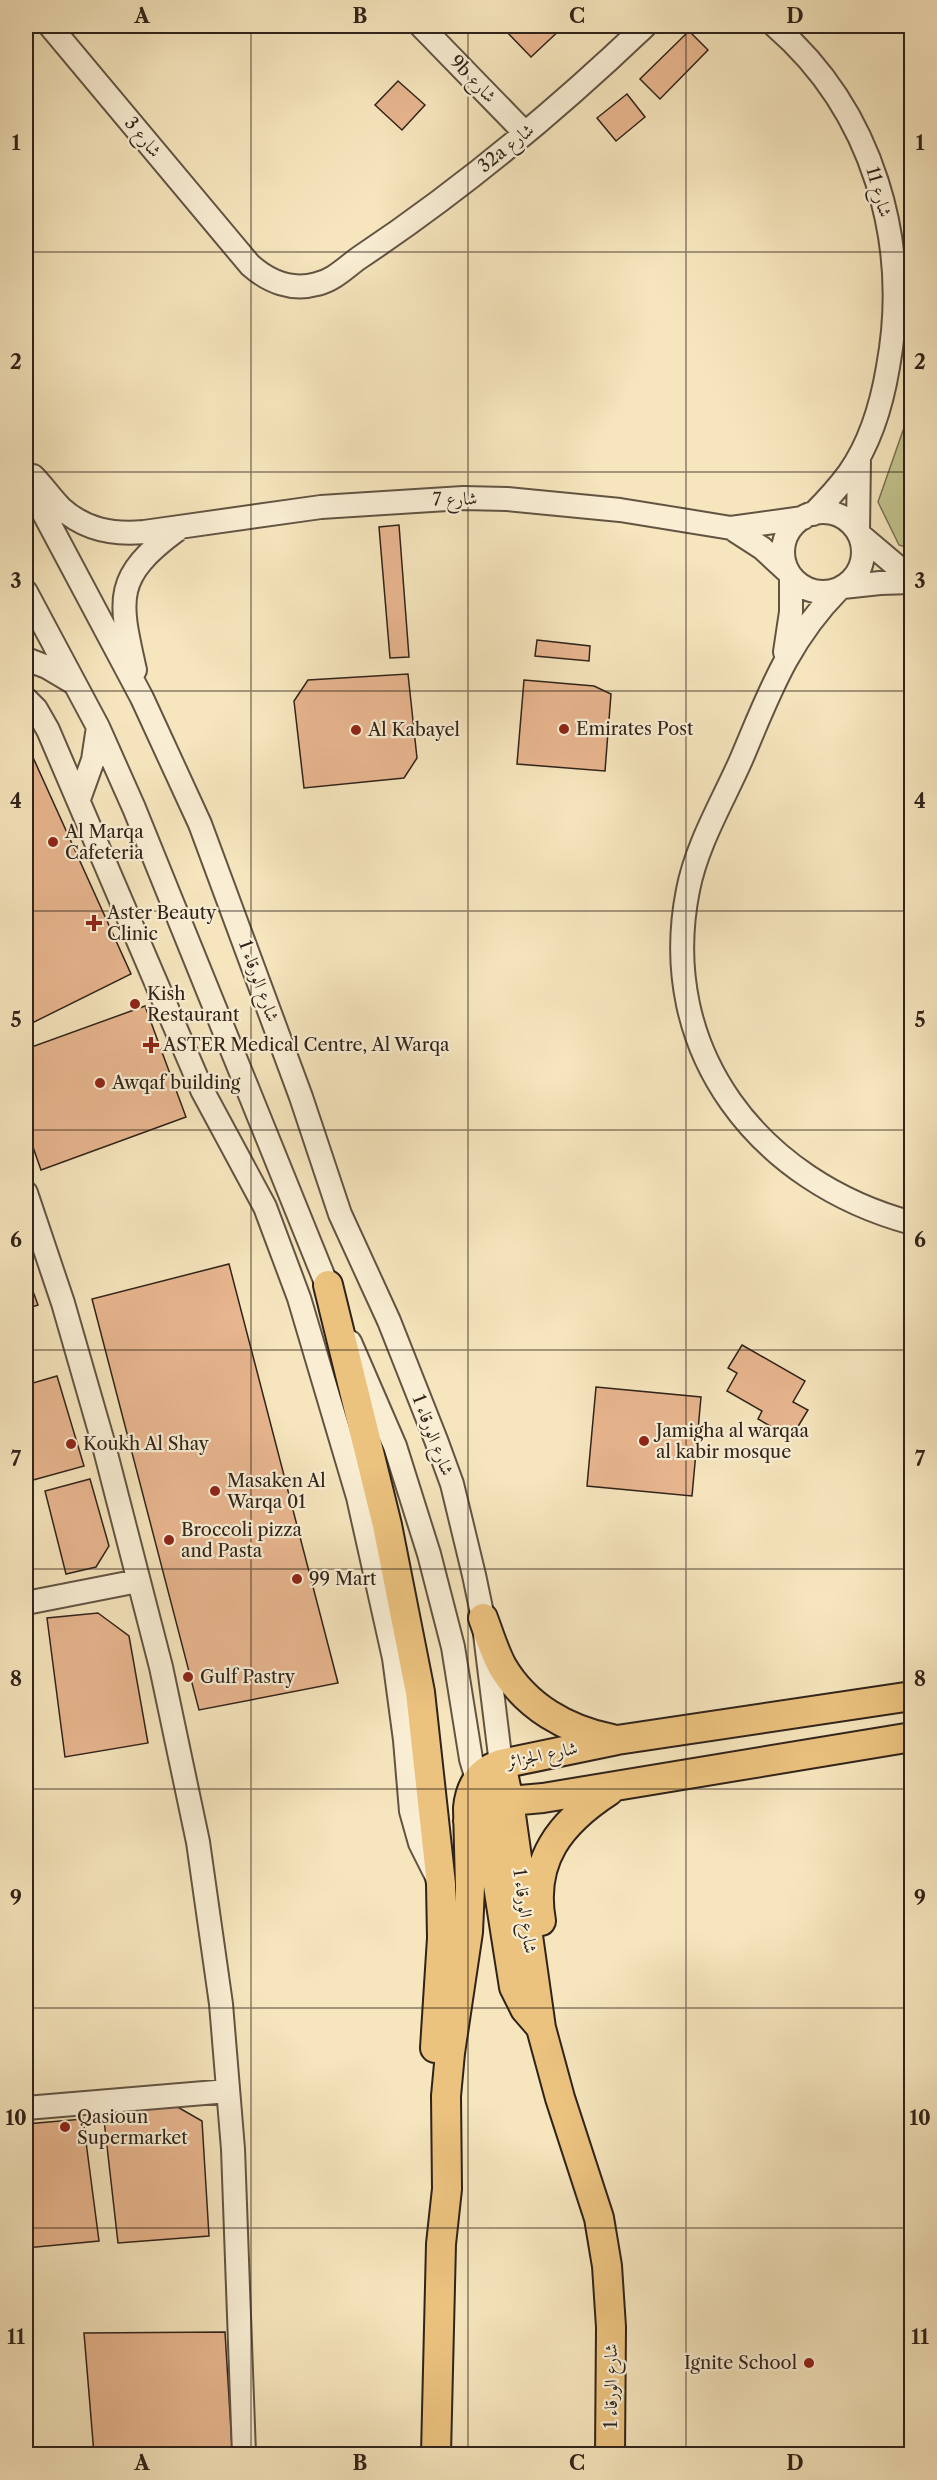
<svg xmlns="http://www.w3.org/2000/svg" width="937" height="2480" font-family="'Libre Caslon Text',Amiri,serif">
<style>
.green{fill:#c2c38d;stroke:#797354;stroke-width:1.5}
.building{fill:#e8b68f;stroke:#30231a;stroke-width:1.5}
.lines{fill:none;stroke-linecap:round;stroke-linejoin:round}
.minor-casing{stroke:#625443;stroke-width:26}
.major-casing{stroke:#30231a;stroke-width:32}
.minor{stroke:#f9eed4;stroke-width:22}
.major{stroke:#ebc27e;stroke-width:28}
.grid{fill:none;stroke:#30231a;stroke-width:1.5;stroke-opacity:0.55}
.poi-dot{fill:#8f2418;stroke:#f9eed4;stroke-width:2}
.labels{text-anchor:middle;stroke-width:4.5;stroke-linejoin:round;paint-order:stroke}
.street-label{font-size:18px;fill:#30231a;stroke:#f9eed4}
.poi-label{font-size:18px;fill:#30231a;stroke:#f9eed4;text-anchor:start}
.neatline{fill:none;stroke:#30231a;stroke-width:2}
.grid-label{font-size:20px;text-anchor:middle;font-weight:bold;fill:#30231a}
</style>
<rect width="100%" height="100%" fill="#f6e5bd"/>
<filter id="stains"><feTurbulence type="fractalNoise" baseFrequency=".00333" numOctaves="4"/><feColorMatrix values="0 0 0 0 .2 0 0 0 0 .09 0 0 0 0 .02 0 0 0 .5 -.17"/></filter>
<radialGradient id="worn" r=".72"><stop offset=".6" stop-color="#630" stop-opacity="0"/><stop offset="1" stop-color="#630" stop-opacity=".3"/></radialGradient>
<path class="green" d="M907,419l5,2 -1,128 -12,-4 -21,-43z
M909,2392h3l-1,62h-4z"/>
<path class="building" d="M508,26h56l-33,31 -27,-28z
M689,31l19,19 -48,49 -20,-20z
M398,81l27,24 -23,25 -27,-25z
M627,94l18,23 -29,24 -19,-23z
M399,525l10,132 -19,1 -11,-131z
M537,640l53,6 -1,15 -54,-5z
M408,674l9,84 -13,20 -100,10 -10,-87 14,-21z
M524,680l70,6 17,8 -6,77 -88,-7z
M26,742l105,232 -105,52z
M145,1006l41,111 -145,53 -15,-43v-78z
M229,1264l109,419 -139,27 -107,-411z
M26,1272l12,33 -12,4z
M742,1345l63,36 -12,21 15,8 -17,28 -33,-19 4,-8 -35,-20 10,-18 -9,-5z
M57,1376l27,90 -58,16v-97z
M596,1387l105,10 -9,99 -105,-10z
M90,1479l19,67 -13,21 -30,7 -21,-83z
M98,1613l31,23 19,107 -83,14 -18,-139z
M174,2105l28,16 7,115 -91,7 -15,-132z
M83,2119l16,122 -73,7v-124z
M225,2332l7,115 -8,7h-130l-10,-121z"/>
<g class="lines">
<g class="minor-casing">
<path id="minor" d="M50,26l200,239c19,17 42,26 67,19 17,-4 28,-16 42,-26 102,-68 198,-148 286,-232
M421,26l104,107
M775,26c98,85 136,216 113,341 -6,36 -18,76 -39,106 -11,15 -23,28 -36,41
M33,476c10,10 18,22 28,32 24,22 52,27 83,24l177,-25 142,-9 44,1 113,11 111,18 72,-10
M26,480l116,218 58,126 101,273 39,117 49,107 47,119 16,44 22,91 9,43 18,146
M783 552a40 40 0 1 1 80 0a40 40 0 1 1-80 0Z
M731,528l31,20 27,25
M858,532l1,-75
M860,535l52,44
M843,587l37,-4 32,-1
M839,589c-52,53 -70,105 -98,171 -19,43 -44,84 -53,130 -32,161 71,292 224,333
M26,592l72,135 36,81 199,492
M785,652l6,-40v-36
M26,659l21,8 27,16
M135,670c-16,-71 -22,-93 42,-140
M26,699l10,10 12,21 154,360 63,117 34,91 59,199 36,161 11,82 6,71 9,32 17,34
M79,799l14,-39 5,-33
M26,1193l37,110 40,139 58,225 37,175 23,162 12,145 11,305
M350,1342l45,104 34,108 24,93 18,112 6,20
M26,1603l112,-22
M26,2108l202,-17"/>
</g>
<g class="major-casing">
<path id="major" d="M328,1285l59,240 33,167 21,192 1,54 -7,110
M483,1618c6,16 11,33 19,48 24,41 65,64 110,73
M501,1764l8,37 32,227 19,70 39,120 8,48 4,61 -1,127
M493,1795l16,6 34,-3 369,-61
M468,1821l8,-5 12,6 26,165 11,22 13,15
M541,1921c-11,-61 20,-99 68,-130
M436,2454l5,-210 6,-55 -1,-93 4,-43 18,-121 2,-45 -2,-79c2,-22 12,-37 33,-44l116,-24 295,-44"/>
</g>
<use href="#minor" class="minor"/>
<use href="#major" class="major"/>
</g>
<path class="grid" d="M251,26v2428M468,26v2428M686,26v2428M26,252h886M26,472h886M26,691h886M26,911h886M26,1130h886M26,1350h886M26,1569h886M26,1789h886M26,2008h886M26,2228h886"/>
<g class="poi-dot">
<circle cx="564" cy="729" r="6"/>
<circle cx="356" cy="730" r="6"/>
<circle cx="53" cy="842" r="6"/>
<path d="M91 914h6v6h6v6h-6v6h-6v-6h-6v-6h6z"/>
<circle cx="135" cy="1004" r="6"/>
<path d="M148 1036h6v6h6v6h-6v6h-6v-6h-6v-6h6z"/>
<circle cx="100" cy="1083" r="6"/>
<circle cx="644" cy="1441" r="6"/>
<circle cx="71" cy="1444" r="6"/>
<circle cx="215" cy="1491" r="6"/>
<circle cx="169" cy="1540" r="6"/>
<circle cx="297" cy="1579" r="6"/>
<circle cx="188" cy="1677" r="6"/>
<circle cx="65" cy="2127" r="6"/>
<circle cx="809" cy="2363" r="6"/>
</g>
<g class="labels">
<g class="street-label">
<text transform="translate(473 79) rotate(46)" y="6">9b شارع</text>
<text transform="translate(143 137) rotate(50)" y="6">شارع 3</text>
<text transform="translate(506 148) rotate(-39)" y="6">32a شارع</text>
<text transform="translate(879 192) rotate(74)" y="6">شارع 11</text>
<text transform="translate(455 499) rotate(-1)" y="6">شارع 7</text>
<text transform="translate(259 981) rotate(70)" y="6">شارع الورقاء 1</text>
<text transform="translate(433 1435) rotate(69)" y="6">شارع الورقاء 1</text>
<text transform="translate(542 1755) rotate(-12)" y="6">شارع الجزائر</text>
<text transform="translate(525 1911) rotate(82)" y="6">شارع الورقاء 1</text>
<text transform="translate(611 2386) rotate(-90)" y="6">شارع الورقاء 1</text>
</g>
<g class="poi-label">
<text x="576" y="735">Emirates Post</text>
<text x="368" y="736">Al Kabayel</text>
<text x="65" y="838">Al Marqa<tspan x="65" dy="21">Cafeteria</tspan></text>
<text x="107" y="919">Aster Beauty<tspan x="107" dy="21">Clinic</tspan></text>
<text x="147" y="1000">Kish<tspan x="147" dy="21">Restaurant</tspan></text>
<text x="163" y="1051">ASTER Medical Centre, Al Warqa</text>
<text x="112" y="1089">Awqaf building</text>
<text x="656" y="1437">Jamigha al warqaa<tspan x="656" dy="21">al kabir mosque</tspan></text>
<text x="83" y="1450">Koukh Al Shay</text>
<text x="227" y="1487">Masaken Al<tspan x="227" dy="21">Warqa 01</tspan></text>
<text x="181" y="1536">Broccoli pizza<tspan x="181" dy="21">and Pasta</tspan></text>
<text x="309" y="1585">99 Mart</text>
<text x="200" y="1683">Gulf Pastry</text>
<text x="77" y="2123">Qasioun<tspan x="77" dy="21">Supermarket</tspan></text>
<text x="797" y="2369" text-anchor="end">Ignite School</text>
</g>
</g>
<rect width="937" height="2480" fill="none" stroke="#f6e5bd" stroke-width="66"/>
<rect x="33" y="33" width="871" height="2414" class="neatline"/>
<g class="grid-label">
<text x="142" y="23">A</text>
<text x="360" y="23">B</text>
<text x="577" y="23">C</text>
<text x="795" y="23">D</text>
<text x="16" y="150">1</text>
<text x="920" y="150">1</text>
<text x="16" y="369">2</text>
<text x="920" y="369">2</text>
<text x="16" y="588">3</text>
<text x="920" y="588">3</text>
<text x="16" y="808">4</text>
<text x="920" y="808">4</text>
<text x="16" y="1027">5</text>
<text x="920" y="1027">5</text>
<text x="16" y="1247">6</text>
<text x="920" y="1247">6</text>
<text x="16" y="1466">7</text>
<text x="920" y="1466">7</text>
<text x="16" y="1686">8</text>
<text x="920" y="1686">8</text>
<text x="16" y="1905">9</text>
<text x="920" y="1905">9</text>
<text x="16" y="2125">10</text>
<text x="920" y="2125">10</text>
<text x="16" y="2344">11</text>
<text x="920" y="2344">11</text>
<text x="142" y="2470">A</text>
<text x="360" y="2470">B</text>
<text x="577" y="2470">C</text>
<text x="795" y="2470">D</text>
</g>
<rect width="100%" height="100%" filter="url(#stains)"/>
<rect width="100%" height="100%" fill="url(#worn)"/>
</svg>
